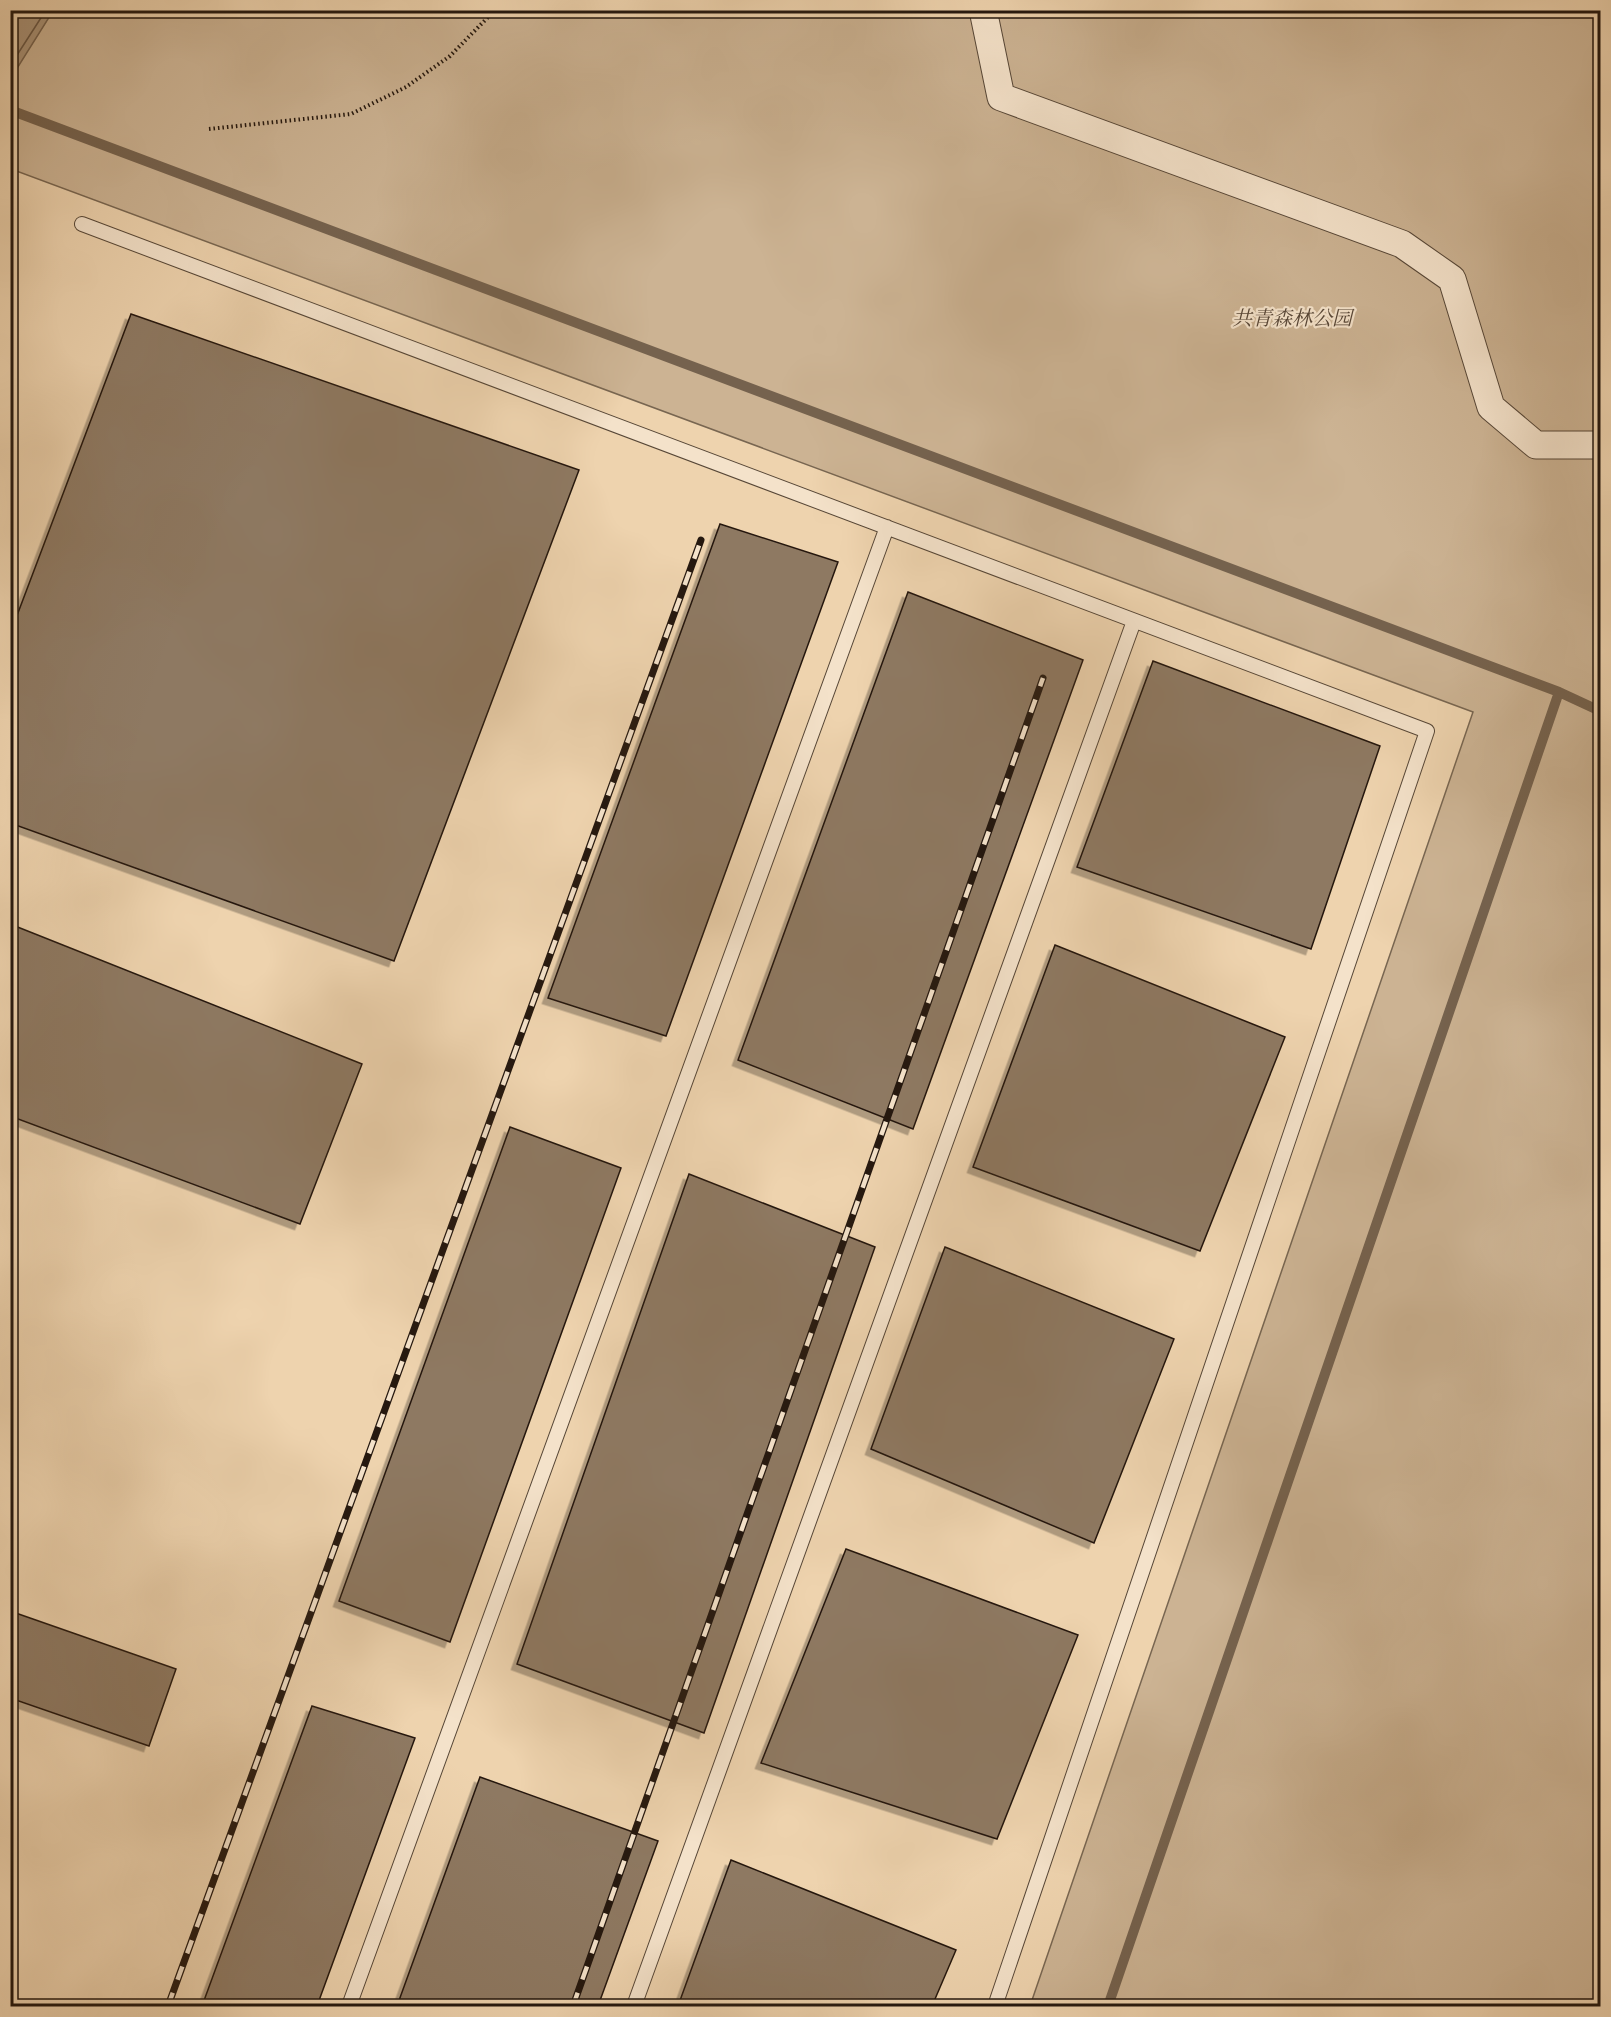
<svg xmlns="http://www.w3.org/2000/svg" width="1611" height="2017" font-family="'IM FELL French Canon','Noto Serif SC',serif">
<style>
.green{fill:#ccb393;stroke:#786651;stroke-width:1.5}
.water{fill:#aa9378;stroke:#75624e;stroke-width:1.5}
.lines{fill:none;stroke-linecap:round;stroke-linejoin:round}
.shore{stroke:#685644;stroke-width:1.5}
.stream{stroke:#75624e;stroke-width:10}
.building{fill:#8e7962;stroke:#25180f;stroke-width:1.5;filter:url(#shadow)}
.service-casing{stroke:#574737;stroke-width:16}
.minor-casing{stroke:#574737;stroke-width:29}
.path{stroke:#25180f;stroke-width:4;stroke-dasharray:1.5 3;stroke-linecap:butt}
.service{stroke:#f4e2ca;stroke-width:14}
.minor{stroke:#f4e2ca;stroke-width:27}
.rail-casing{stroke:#25180f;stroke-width:7}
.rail{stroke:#f4e2ca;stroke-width:4.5;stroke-dasharray:14;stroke-linecap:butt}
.labels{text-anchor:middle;stroke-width:4.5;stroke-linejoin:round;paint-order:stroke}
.park-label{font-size:20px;font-style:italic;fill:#574637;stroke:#f4e2ca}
</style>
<defs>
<filter id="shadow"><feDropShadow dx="-5.5" dy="5.5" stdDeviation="0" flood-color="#0004"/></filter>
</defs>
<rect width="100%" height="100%" fill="#eed3ae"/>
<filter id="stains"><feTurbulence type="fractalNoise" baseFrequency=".00333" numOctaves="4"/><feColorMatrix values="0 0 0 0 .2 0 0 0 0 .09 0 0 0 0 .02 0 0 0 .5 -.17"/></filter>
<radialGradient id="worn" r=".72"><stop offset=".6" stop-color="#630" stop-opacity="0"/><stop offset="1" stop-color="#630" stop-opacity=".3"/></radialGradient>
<path class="green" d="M53,10l1547,1v1995h-570l443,-1294 -1462,-543 -1,-91z"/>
<path class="water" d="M11,10l42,1 -42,67 -1,-67z"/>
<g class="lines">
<path class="shore" d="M10,66l36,-56"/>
<path class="stream" d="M1579,10l21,3
M10,110l1549,582 -451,1314
M1559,692l41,19"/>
</g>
<path class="building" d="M131,314l448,156 -185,491 -384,-138v-189z
M720,524l118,38 -172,474 -118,-38z
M908,592l175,68 -170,469 -175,-69z
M1153,661l227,85 -69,203 -234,-82z
M10,924l352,140 -62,160 -290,-108z
M1055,945l230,92 -85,214 -227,-84z
M510,1127l111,41 -171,474 -111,-41z
M689,1174l186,73 -171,486 -187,-69z
M945,1247l229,92 -80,204 -223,-94z
M846,1549l232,86 -81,204 -236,-76z
M10,1611l166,58 -27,77 -139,-48z
M312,1706l103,32 -98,268h-115z
M480,1777l178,64 -60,165h-201z
M731,1860l225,90 -24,56h-254z"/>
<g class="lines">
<g class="service-casing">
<path id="service" d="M82,224l1345,507 -432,1275
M349,2006l538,-1479
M634,2006l500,-1385"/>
</g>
<g class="minor-casing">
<path id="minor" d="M983,10l18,87 401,147 50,35 39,128 45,38h64"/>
</g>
<path class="path" d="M209,129l142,-15 55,-27 44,-31 45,-46"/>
<use href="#service" class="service"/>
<use href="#minor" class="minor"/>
<g class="rail-casing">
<path id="rail" d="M168,2006l533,-1466
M573,2006l470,-1328"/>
</g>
<use href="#rail" class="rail"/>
</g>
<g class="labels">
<g class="park-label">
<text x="1292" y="325">共青森林公园</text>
</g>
</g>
<rect width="1611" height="2017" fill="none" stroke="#eed3ae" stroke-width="36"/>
<rect x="12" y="12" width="1587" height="1993" fill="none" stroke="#25180f" stroke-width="3"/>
<rect x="18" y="18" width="1575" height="1981" fill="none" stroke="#25180f" stroke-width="1.5"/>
<rect width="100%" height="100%" filter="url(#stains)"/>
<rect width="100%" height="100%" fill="url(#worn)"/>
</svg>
